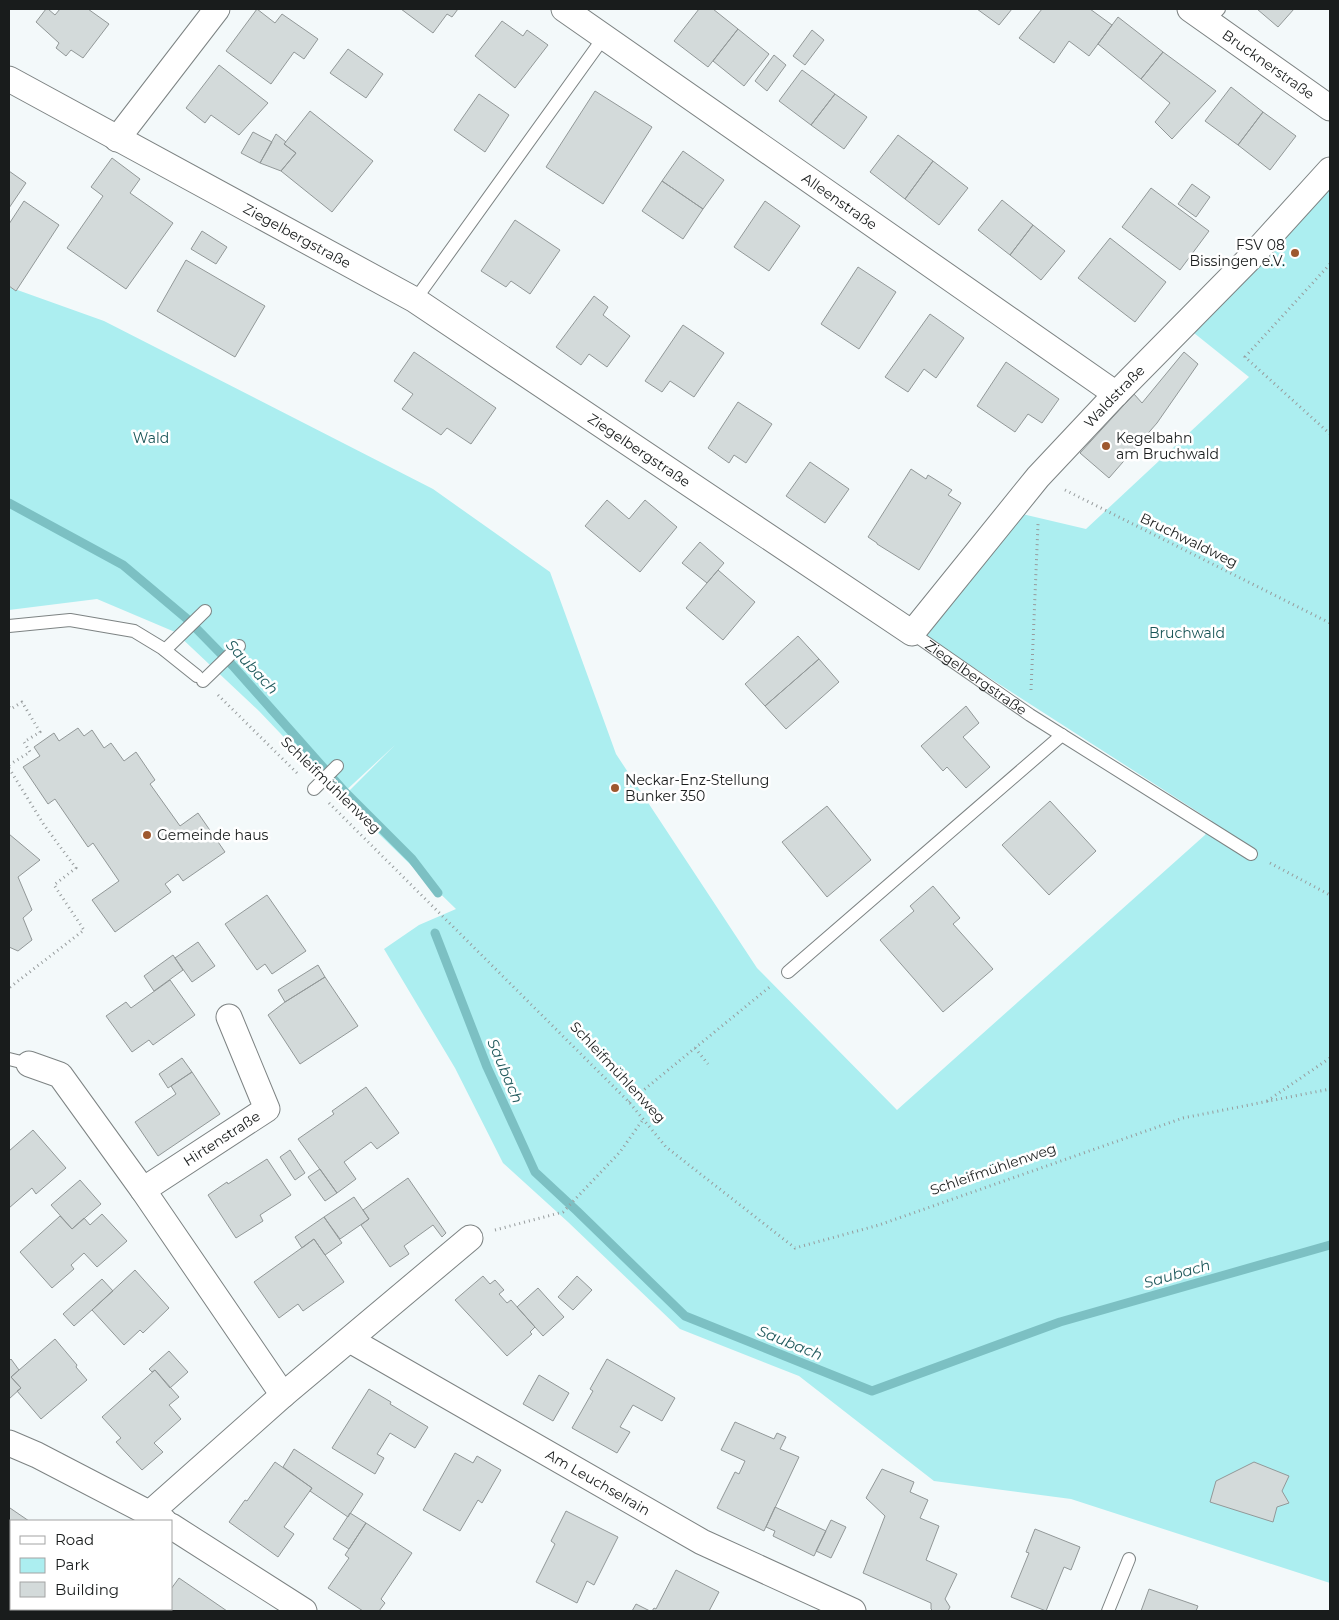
<svg xmlns="http://www.w3.org/2000/svg" width="1339" height="1620" font-family="Montserrat,sans-serif">
<style>
.green{fill:#aceef0}
.lines{fill:none;stroke-linecap:round;stroke-linejoin:round}
.stream{stroke:#7cc0c3;stroke-width:9}
.building{fill:#d3dada;stroke:#929898}
.service-casing{stroke:#7d8383;stroke-width:14}
.minor-casing{stroke:#7d8383;stroke-width:27}
.path{stroke:#979c9d;stroke-width:3;stroke-dasharray:1 4;stroke-linecap:butt}
.service{stroke:#fff;stroke-width:12}
.minor{stroke:#fff;stroke-width:25}
.poi-dot{fill:#9e582e;stroke:#fff;stroke-width:2}
.labels{text-anchor:middle;stroke-width:5;stroke-linejoin:round;paint-order:stroke}
.street-label{font-size:14px;fill:#191c1c;stroke:#fff}
.poi-label{font-size:14px;fill:#191c1c;stroke:#fff;text-anchor:start}
.park-label{font-size:14px;fill:#195557;stroke:#fff}
.water-label{font-size:15px;font-style:italic;fill:#235c5f;stroke:#fff}
</style>
<rect width="100%" height="100%" fill="#f3f9fa"/>
<path class="green" d="M1330,177v1406l-259,-84 -137,-18 -135,-105 -119,-47 -112,-107 -65,-59 -48,-95 -71,-119 35,-24 37,-16 -114,-111 53,-53 -55,51 -81,-85 -84,-79 -78,-33 -88,11v-323l95,34 329,168 117,83 66,182 141,214 140,142 308,-275 7,-14 -286,-184 92,-124 68,16 163,-152 -60,-48z"/>
<g class="lines">
<path class="stream" d="M9,503l114,62 63,53 47,48 112,126 67,67 26,34
M435,933l52,134 48,105 42,39 108,105 187,75 188,-69 270,-77"/>
</g>
<path class="building" d="M46,9h2l7,6 5,-6h28l21,15 -26,34 -12,-8 -5,6 -10,-8 3,-5 -23,-21z
M257,9l18,14 7,-9 36,25 -14,20 -10,-7 -23,32 -45,-33z
M401,9h57l-6,8 -5,-3 -14,19z
M699,9h14l25,20 -30,38 -34,-26z
M977,9h35l-13,16z
M1042,9h48l22,16 -23,31 -20,-15 -15,22 -35,-25z
M1257,9h37l-16,18z
M1118,17l45,35 -22,27 -43,-35z
M502,21l21,15 4,-6 21,15 -33,43 -40,-32z
M738,29l31,25 -25,32 -31,-25z
M812,30l12,10 -19,25 -12,-9z
M348,49l35,25 -17,24 -36,-25z
M1163,52l53,39 -44,48 -17,-17 15,-19 -29,-24z
M774,55l12,10 -19,26 -12,-10z
M219,65l49,38 -29,32 -28,-20 -6,8 -19,-15z
M802,70l33,24 -24,31 -32,-24z
M1231,87l32,25 -25,33 -33,-24z
M595,91l57,36 -49,77 -57,-37z
M479,94l30,21 -24,37 -31,-22z
M835,94l32,23 -23,32 -33,-24z
M310,111l63,50 -41,51 -51,-41 15,-18 -12,-9z
M1263,112l33,24 -26,34 -32,-25z
M253,132l19,10 -12,21 -19,-10z
M276,134l10,8 -2,2 12,9 -15,18 -21,-8z
M898,135l35,26 -28,38 -35,-27z
M683,151l41,29 -21,29 -41,-28z
M112,158l28,21 -10,14 43,30 -47,66 -59,-41 36,-52 -12,-9z
M933,161l35,27 -29,37 -34,-26z
M9,171l17,12 -17,25z
M662,181l41,28 -20,30 -41,-28z
M1192,184l18,13 -14,20 -18,-13z
M1151,188l58,43 -29,39 -58,-43z
M1002,200l31,25 -23,30 -32,-25z
M24,201l35,24 -43,66 -7,-5v-62z
M765,201l35,25 -31,45 -35,-24z
M515,220l45,30 -30,44 -19,-13 -5,6 -25,-16z
M1033,225l32,26 -24,29 -31,-25z
M202,231l25,16 -11,17 -25,-15z
M1110,238l56,44 -31,40 -57,-44z
M186,260l79,46 -30,51 -78,-46z
M858,267l38,25 -37,57 -38,-25z
M594,296l14,11 -5,8 27,21 -23,31 -18,-13 -8,11 -25,-18z
M930,314l34,24 -28,40 -12,-9 -16,23 -23,-15z
M683,325l41,28 -30,44 -24,-16 -8,11 -17,-11z
M414,352l82,56 -25,36 -24,-16 -6,7 -39,-26 11,-15 -19,-13z
M1184,352l14,12 -41,59 -48,55 -29,-25 54,-59 8,9z
M1006,362l53,37 -17,24 -14,-9 -13,18 -38,-26z
M738,402l34,22 -26,39 -12,-8 -5,8 -21,-15z
M810,462l39,27 -24,34 -39,-27z
M911,469l15,10 2,-4 24,15 -4,5 13,8 -42,67 -42,-26v-1l-9,-6z
M607,500l22,19 16,-19 32,27 -37,45 -55,-46z
M700,542l24,21 -17,20 -25,-20z
M718,570l37,32 -32,38 -37,-32z
M798,636l21,23 -54,47 -20,-22z
M819,659l20,23 -53,47 -21,-23z
M966,706l13,17 -16,14 27,30 -24,21 -19,-21 -4,4 -22,-25z
M78,728l6,8 8,-6 12,18 7,-5 13,18 12,-9 19,28 -5,4 30,42 18,-13 27,39 -42,29 -5,-7 -13,10 6,8 -56,40 -23,-32 27,-19 -26,-38 -5,4 -33,-48 -7,5 -25,-37 17,-11 -6,-9 20,-14 5,8z
M1050,801l46,50 -47,44 -47,-50z
M827,806l44,54 -44,37 -45,-55z
M9,834l31,26 -22,17 14,33 -9,8 9,22 -14,11 -9,-4z
M933,886l27,32 -7,6 40,45 -50,43 -63,-72 34,-29 -4,-5z
M267,895l39,56 -34,23 -7,-10 -8,6 -32,-46z
M198,942l17,24 -23,16 -17,-24z
M173,955l10,15 -29,21 -10,-15z
M318,965l7,12 -40,25 -7,-12z
M325,977l33,49 -58,38 -32,-49 17,-13z
M170,980l25,35 -42,30 -4,-5 -17,12 -26,-36 20,-14 5,6z
M182,1058l10,14 -24,16 -9,-14z
M192,1072l28,42 -62,42 -23,-34 41,-28 -5,-8z
M366,1087l33,46 -22,16 -6,-7 -27,20 12,17 -19,14 -39,-54 36,-25 -2,-3z
M33,1130l33,38 -30,26 -4,-6 -23,20v-57z
M290,1150l15,23 -10,7 -15,-23z
M267,1159l24,36 -31,20 3,6 -27,17 -28,-43 19,-13 1,2z
M320,1169l17,24 -12,8 -17,-24z
M408,1178l38,55 -4,4 -9,-12 -29,21 5,8 -19,13 -29,-42 8,-6 -6,-9z
M80,1180l21,24 -29,25 -21,-24z
M354,1197l15,22 -29,20 -16,-22z
M102,1214l25,27 -30,26 -13,-14 -13,12 3,4 -22,19 -32,-36 40,-36 12,13 12,-11 6,7z
M324,1217l18,26 -17,12 -11,-16 -12,9 -7,-11z
M314,1239l30,43 -41,29 -5,-7 -19,14 -25,-36z
M135,1270l34,38 -26,25 -3,-3 -16,15 -32,-35z
M483,1276l7,8 5,-4 9,10 -5,4 8,9 4,-3 24,27 -5,5 2,2 -25,22 -52,-56z
M577,1276l15,14 -19,20 -15,-13z
M102,1279l11,12 -39,35 -11,-12z
M538,1288l26,29 -21,19 -26,-29z
M55,1339l22,26 -1,2 11,13 -46,39 -24,-28 4,-3 -10,-11z
M169,1351l19,21 -18,16 -15,-18 -3,2 -3,-3z
M11,1359l8,11 -8,7 10,11 -12,11v-38z
M607,1359l68,39 -13,23 -29,-16 -13,22 10,5 -13,21 -45,-25 21,-37 -3,-2z
M155,1370l24,27 -10,8 12,14 -27,24 9,9 -21,18 -26,-28 5,-4 -19,-21z
M539,1375l30,18 -16,28 -30,-17z
M369,1389l22,13 -1,2 38,23 -13,21 -25,-15 -13,21 7,4 -9,16 -43,-26z
M735,1422l39,17 3,-6 9,4 -6,12 19,8 -35,74 -47,-23 18,-36 4,2 6,-13 -24,-11z
M294,1449l69,45 -15,23 -38,-26 2,-3 -29,-21z
M455,1453l18,10 4,-7 24,14 -19,33 -4,-3 -18,31 -37,-21z
M275,1462l37,26 -28,39 10,7 -16,23 -49,-35 16,-22 2,1z
M1254,1462l35,14 -7,15 7,12 -12,4 -4,15 -63,-20 6,-21z
M882,1469l32,13 -4,10 18,8 -8,18 19,8 -13,34 31,14 -12,25 5,8 -2,4h-15l-2,-2v-6l-68,-30 22,-57 -19,-18z
M775,1507l51,24 -12,25 -41,-20 2,-5 -9,-4z
M10,1508l19,13h-18v34l-2,3v-49z
M566,1511l52,26 -24,48 -7,-4 -10,22 -41,-21 19,-38 -4,-3z
M350,1513l16,10 -17,26 -16,-10z
M831,1520l15,7 -15,31 -15,-7z
M366,1523l46,30 -31,46 4,4 -6,8h-16l-35,-23 21,-30 -4,-3z
M1035,1529l45,18 -9,23 -7,-3 -18,44 -35,-14 18,-44 -3,-1z
M676,1570l43,22 -10,19h-57l2,-3 2,1z
M179,1578l48,33h-71l2,-2h13v-20z
M1149,1589l49,17 -2,5h-55z
M636,1604l14,7h-18z
M120,1609h31l2,2h-36z"/>
<g class="lines">
<g class="service-casing">
<g id="service">
<path d="M1208,21l11,-12"/>
<path d="M415,300l189,-263"/>
<path d="M9,626l61,-6 64,11 28,17 35,28"/>
<path id="s1" d="M912,633l118,82 221,139"/>
<path d="M165,650l40,-39"/>
<path d="M203,681l36,-35"/>
<path d="M314,789l23,-23"/>
<path d="M788,972l274,-237"/>
<path d="M9,1059l20,5"/>
<path d="M1108,1611l21,-52"/>
</g>
</g>
<g class="minor-casing">
<g id="minor">
<path id="s2" d="M564,9l552,385"/>
<path id="s3" d="M1190,9l140,99"/>
<path id="s4" d="M9,79l406,221 497,333 126,-156 78,-83 136,-138 78,-86"/>
<path d="M117,139l100,-130"/>
<path d="M29,1064l31,11 83,115 140,205"/>
<path id="s5" d="M143,1190l124,-81 -38,-92"/>
<path id="s6" d="M350,1340l352,202 151,69"/>
<path d="M9,1443l28,12 127,66"/>
<path d="M150,1513l133,-118 187,-157"/>
<path d="M171,1526l133,85"/>
</g>
</g>
<path class="path" d="M1330,264l-85,93 85,77
M1065,490l265,133
M1031,690l7,-166
M218,695l81,80
M9,707l2,2 11,-7 18,30 -16,10 6,10 -21,13
M9,768l35,57 32,43 -22,17 30,45 -75,58
M329,803l300,299 37,45 129,101 84,-23 304,-107 147,-29
M1270,863l60,32
M695,1048l13,16
M1267,1101l63,-43
M629,1102l143,-117
M495,1230l68,-18 57,-60 24,-34"/>
<use href="#service" class="service"/>
<use href="#minor" class="minor"/>
</g>
<g class="poi-dot">
<circle cx="1295" cy="253" r="5"/>
<circle cx="1106" cy="446" r="5"/>
<circle cx="615" cy="788" r="5"/>
<circle cx="147" cy="835" r="5"/>
</g>
<g class="labels">
<g class="street-label">
<text dy="5" stroke="none"><textPath href="#s3" startOffset="96">Brucknerstraße</textPath></text>
<text dy="5" stroke="none"><textPath href="#s2" startOffset="336">Alleenstraße</textPath></text>
<text dy="5" stroke="none"><textPath href="#s4" startOffset="328">Ziegelbergstraße</textPath></text>
<text dy="5" stroke="none"><textPath href="#s4" startOffset="1372">Waldstraße</textPath></text>
<text dy="5" stroke="none"><textPath href="#s4" startOffset="732">Ziegelbergstraße</textPath></text>
<text transform="translate(1189 540) rotate(26)" y="5">Bruchwaldweg</text>
<text dy="5" stroke="none"><textPath href="#s1" startOffset="78">Ziegelbergstraße</textPath></text>
<text transform="translate(331 785) rotate(44)" y="5">Schleifmühlenweg</text>
<text transform="translate(618 1072) rotate(47)" y="5">Schleifmühlenweg</text>
<text dy="5" stroke="none"><textPath href="#s5" startOffset="94">Hirtenstraße</textPath></text>
<text transform="translate(993 1169) rotate(-19)" y="5">Schleifmühlenweg</text>
<text dy="5" stroke="none"><textPath href="#s6" startOffset="286">Am Leuchselrain</textPath></text>
</g>
<g class="poi-label">
<text x="1285" y="250" text-anchor="end">FSV 08<tspan x="1285" dy="16">Bissingen e.V.</tspan></text>
<text x="1116" y="443">Kegelbahn<tspan x="1116" dy="16">am Bruchwald</tspan></text>
<text x="625" y="785">Neckar-Enz-Stellung<tspan x="625" dy="16">Bunker 350</tspan></text>
<text x="157" y="840">Gemeinde haus</text>
</g>
<g class="park-label">
<text x="151" y="443">Wald</text>
<text x="1187" y="638">Bruchwald</text>
</g>
<g class="water-label">
<text transform="translate(252 667) rotate(47)" y="5">Saubach</text>
<text transform="translate(505 1071) rotate(67)" y="5">Saubach</text>
<text transform="translate(1177 1274) rotate(-16)" y="5">Saubach</text>
<text transform="translate(790 1343) rotate(22)" y="5">Saubach</text>
</g>
</g>
<rect width="1339" height="1620" fill="none" stroke="#191c1c" stroke-width="20"/>
<rect x="10" y="1520" width="162" height="90" fill="#ffffff" stroke="#a3a4a4"/>
<rect x="20" y="1536" width="25" height="8" fill="#ffffff" stroke="#a3a4a4"/>
<text x="55" y="1545" font-size="15" fill="#191c1c">Road</text>
<rect x="20" y="1558" width="25" height="15" fill="#aceef0" stroke="#a3a4a4"/>
<text x="55" y="1570" font-size="15" fill="#191c1c">Park</text>
<rect x="20" y="1582" width="25" height="15" fill="#d3dada" stroke="#a3a4a4"/>
<text x="55" y="1595" font-size="15" fill="#191c1c">Building</text>
</svg>
